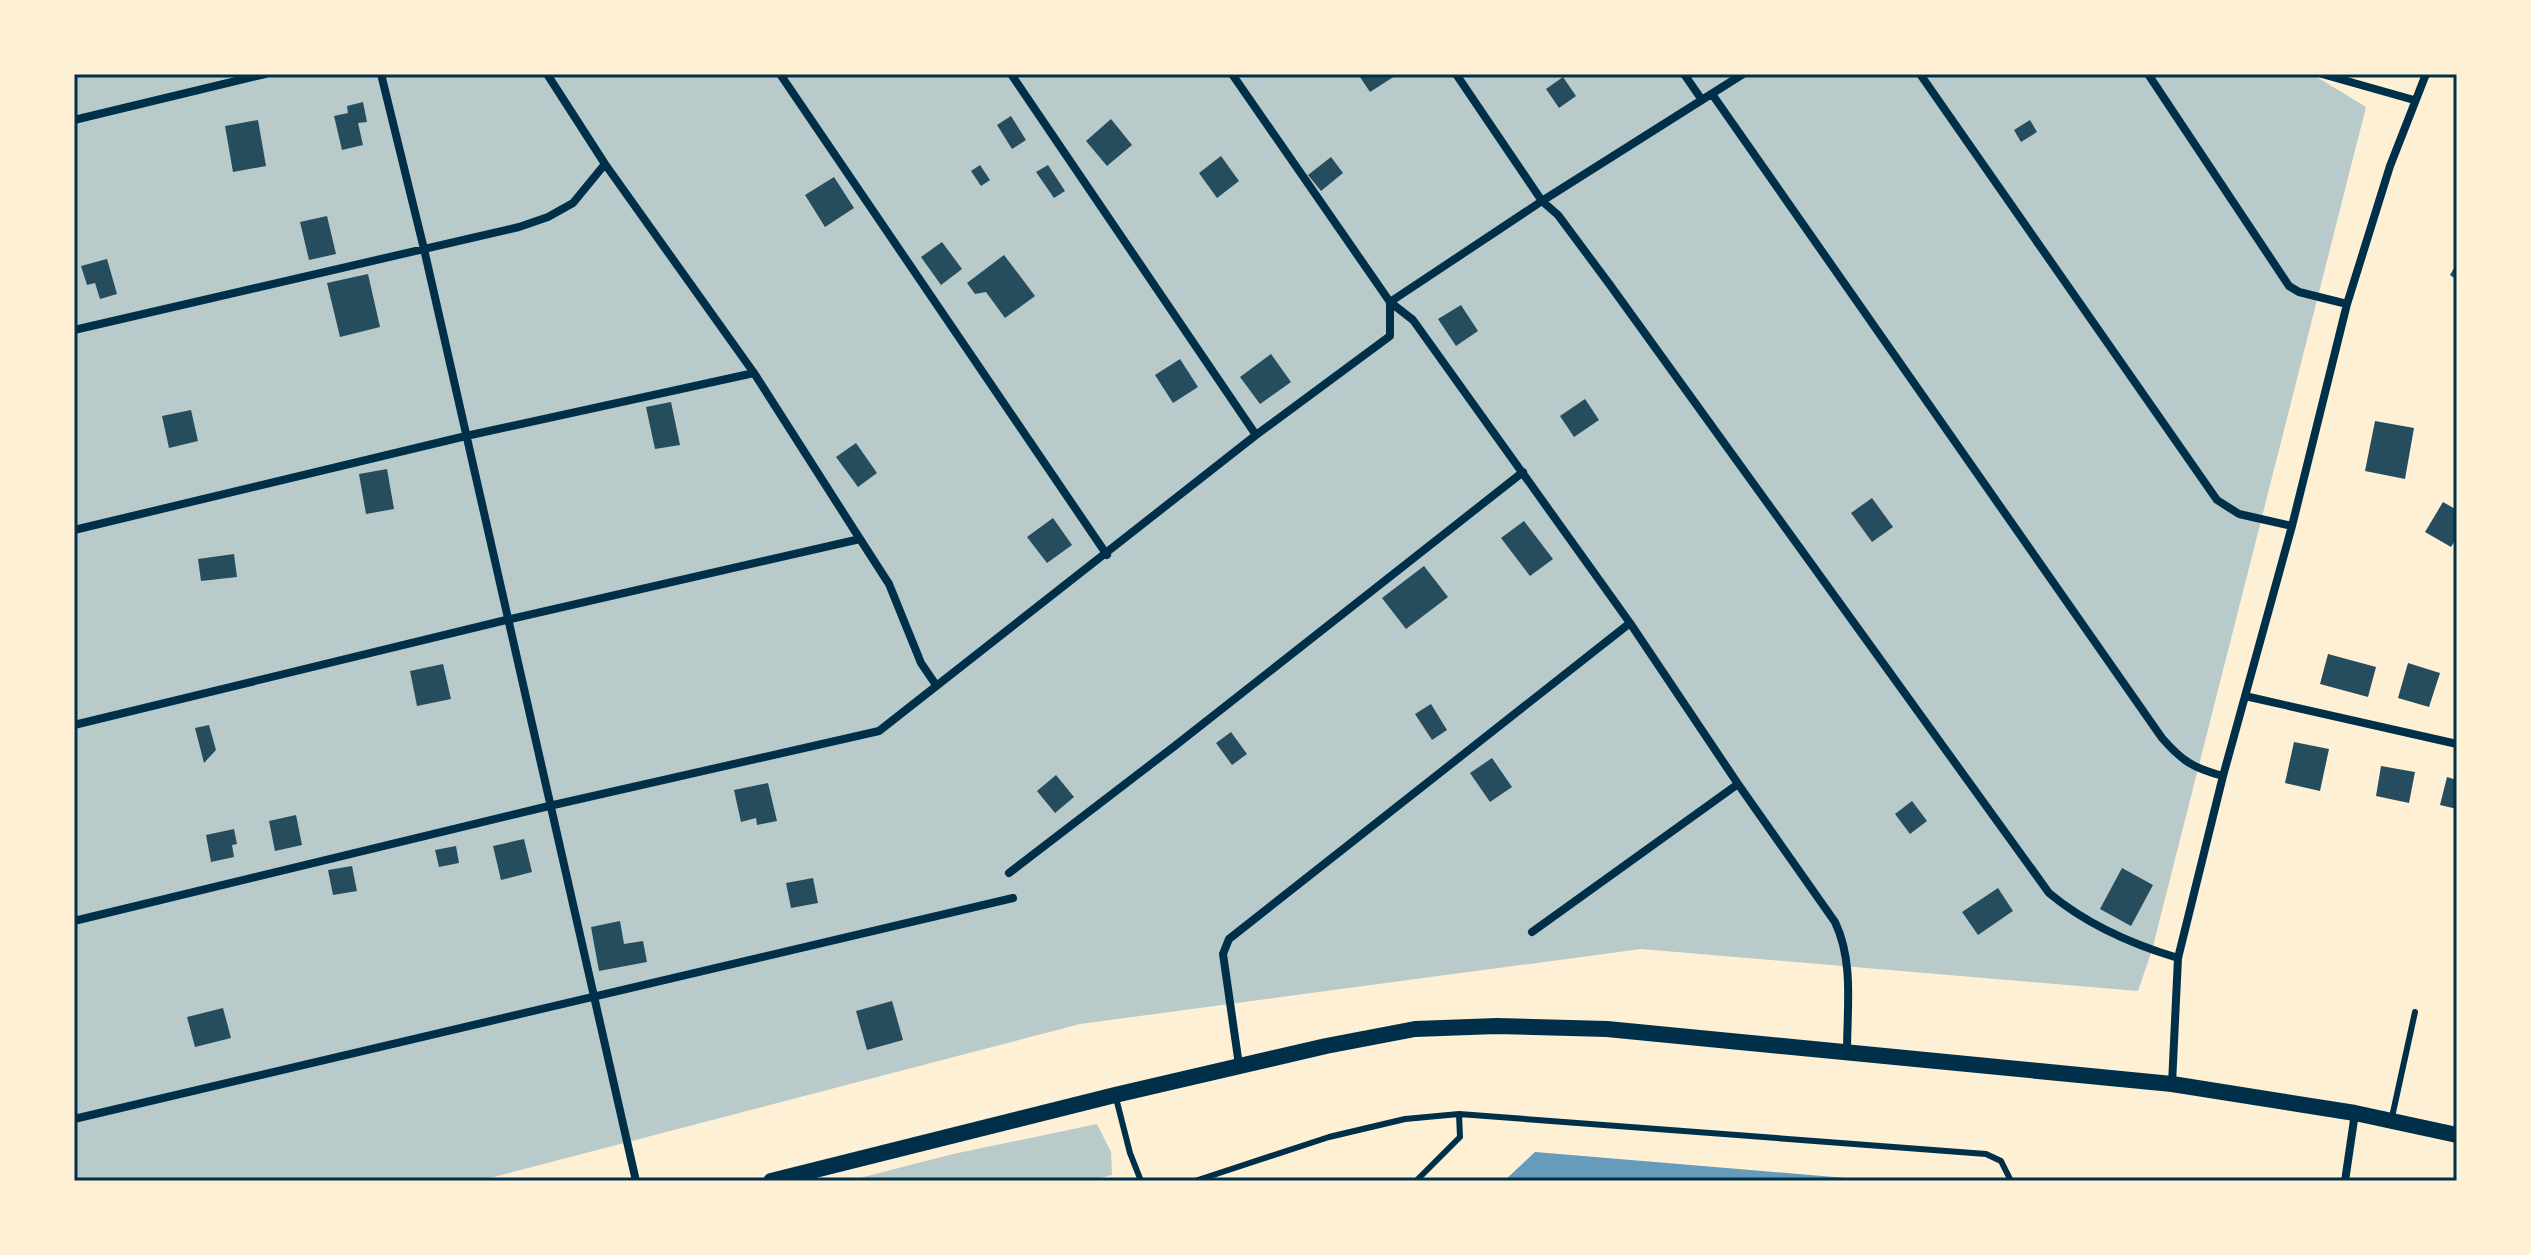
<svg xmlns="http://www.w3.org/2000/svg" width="2531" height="1255" font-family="'Fira Sans Condensed',sans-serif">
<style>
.green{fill:#b9caca}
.water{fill:#669bbc}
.building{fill:#264d5e}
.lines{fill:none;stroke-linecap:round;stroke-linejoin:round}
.service{stroke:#003049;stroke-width:6}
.minor{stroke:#003049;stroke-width:8}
.secondary{stroke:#003049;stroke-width:16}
.neatline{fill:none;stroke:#003049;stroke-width:3}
</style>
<rect width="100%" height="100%" fill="#fdf0d5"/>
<path class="green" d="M74,74h2238l54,33 -214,843 -14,41 -497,-42 -561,75 -602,157h-404z
M1097,1124l14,28 1,23 -24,6h-240l105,-27z"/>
<path class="water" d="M1535,1152l346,29h-377z"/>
<path class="building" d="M1358,74h35l2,2 -25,16z
M1563,77l13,19 -17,12 -13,-19z
M363,102l4,20 -9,1 5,22 -21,5 -8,-34 14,-3 -1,-7z
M1011,116l15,24 -14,9 -15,-24z
M1111,119l21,26 -25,21 -21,-25z
M258,120l8,46 -33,6 -8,-46z
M2030,120l7,12 -16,10 -7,-12z
M1221,156l18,25 -22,17 -18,-25z
M1331,157l12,16 -22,18 -13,-16z
M980,165l10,15 -9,6 -10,-15z
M1048,165l17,26 -11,7 -18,-26z
M834,177l20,31 -29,19 -20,-32z
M327,216l9,38 -27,6 -9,-38z
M942,242l20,27 -21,16 -20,-28z
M1004,255l31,41 -30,22 -19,-26 -11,2 -8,-11z
M107,259l10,35 -17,5 -5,-16 -8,2 -6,-19z
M2457,263v17l-7,-5z
M368,274l12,53 -40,10 -13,-54z
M1461,305l17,26 -22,15 -18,-27z
M1271,354l20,28 -31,22 -20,-27z
M1180,359l18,28 -25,16 -18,-28z
M1585,399l14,21 -25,17 -14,-21z
M671,402l9,43 -25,4 -9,-42z
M191,410l7,31 -29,7 -7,-32z
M2375,421l39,7 -9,51 -40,-8z
M856,443l21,30 -19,14 -22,-30z
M387,469l7,40 -28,5 -7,-40z
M1872,498l21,29 -21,15 -21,-29z
M2443,502l14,8v27l-6,10 -26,-15z
M1053,518l19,27 -25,18 -20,-26z
M1524,521l29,38 -23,17 -29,-38z
M234,554l3,23 -36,4 -3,-22z
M1424,566l24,31 -42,32 -24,-31z
M2328,654l48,13 -8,30 -48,-13z
M2408,663l32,10 -11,34 -31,-9z
M443,664l8,35 -34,7 -7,-35z
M1431,704l16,26 -15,10 -17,-26z
M209,725l7,25 -12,13 -9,-35z
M1231,732l16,22 -15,11 -16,-22z
M2294,742l35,7 -9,42 -35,-8z
M1492,758l20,29 -22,15 -20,-29z
M2381,766l34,6 -6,31 -33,-7z
M1056,775l18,22 -19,16 -18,-22z
M2447,777l10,3v29l-17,-4z
M768,783l9,38 -20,4 -1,-7 -15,4 -7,-32z
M1912,801l15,20 -17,13 -15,-20z
M296,815l6,30 -27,6 -6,-30z
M234,829l3,15 -5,1 2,12 -23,5 -5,-27z
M524,839l8,33 -31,8 -8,-34z
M456,846l3,17 -20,4 -4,-17z
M352,866l5,25 -24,4 -5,-25z
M2122,868l31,17 -22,41 -31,-17z
M813,878l5,25 -27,5 -5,-25z
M1998,888l15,23 -35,24 -16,-23z
M620,921l4,23 19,-3 4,21 -48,9 -8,-44z
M892,1001l11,39 -36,10 -11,-39z
M223,1008l8,30 -36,9 -8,-30z"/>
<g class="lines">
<path class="service" d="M1116,1098l14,55 11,28
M2392,1117l23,-105
M1195,1181l134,-44 76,-18 54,-5 527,40 15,7 10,20
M1416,1181l44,-44 -1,-23"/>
<path class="minor" d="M381,74l43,175 212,932
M547,74l58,90 149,209 106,166 29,45 32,79 15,22
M780,74l327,481
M1011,74l245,361
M1232,74l158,228 23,18 217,303 108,161 97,138c19,40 12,86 12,130
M1456,74l86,127 16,14 52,70 439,608c37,31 82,51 129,65
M1684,74l18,26
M1920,74l297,426 22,14 53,12
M2148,74l141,212 10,6 48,12
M2322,74l92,26
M1712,94l450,644c20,23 31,30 61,38
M74,120l191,-46
M74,330l445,-103 29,-10 25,-14 32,-39
M74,530l392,-94 288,-63
M2245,696l212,48
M74,725l432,-105 354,-81
M1009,873l167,-128 347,-273
M74,921l475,-115 330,-75 377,-296 134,-99v-34l152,-101 201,-127
M1532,932l206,-148
M1239,1065l-16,-111 6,-15 401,-316
M2172,1084l6,-126 45,-182 69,-250 55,-222 43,-138 36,-92
M74,1119l939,-221
M2345,1181l10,-68"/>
<path class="secondary" d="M771,1181l344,-86 211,-49 89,-17 82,-3 110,3 565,55 183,29 102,22"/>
</g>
<rect width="2531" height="1255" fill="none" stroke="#fdf0d5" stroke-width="152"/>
<rect x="76" y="76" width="2379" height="1103" class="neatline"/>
</svg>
